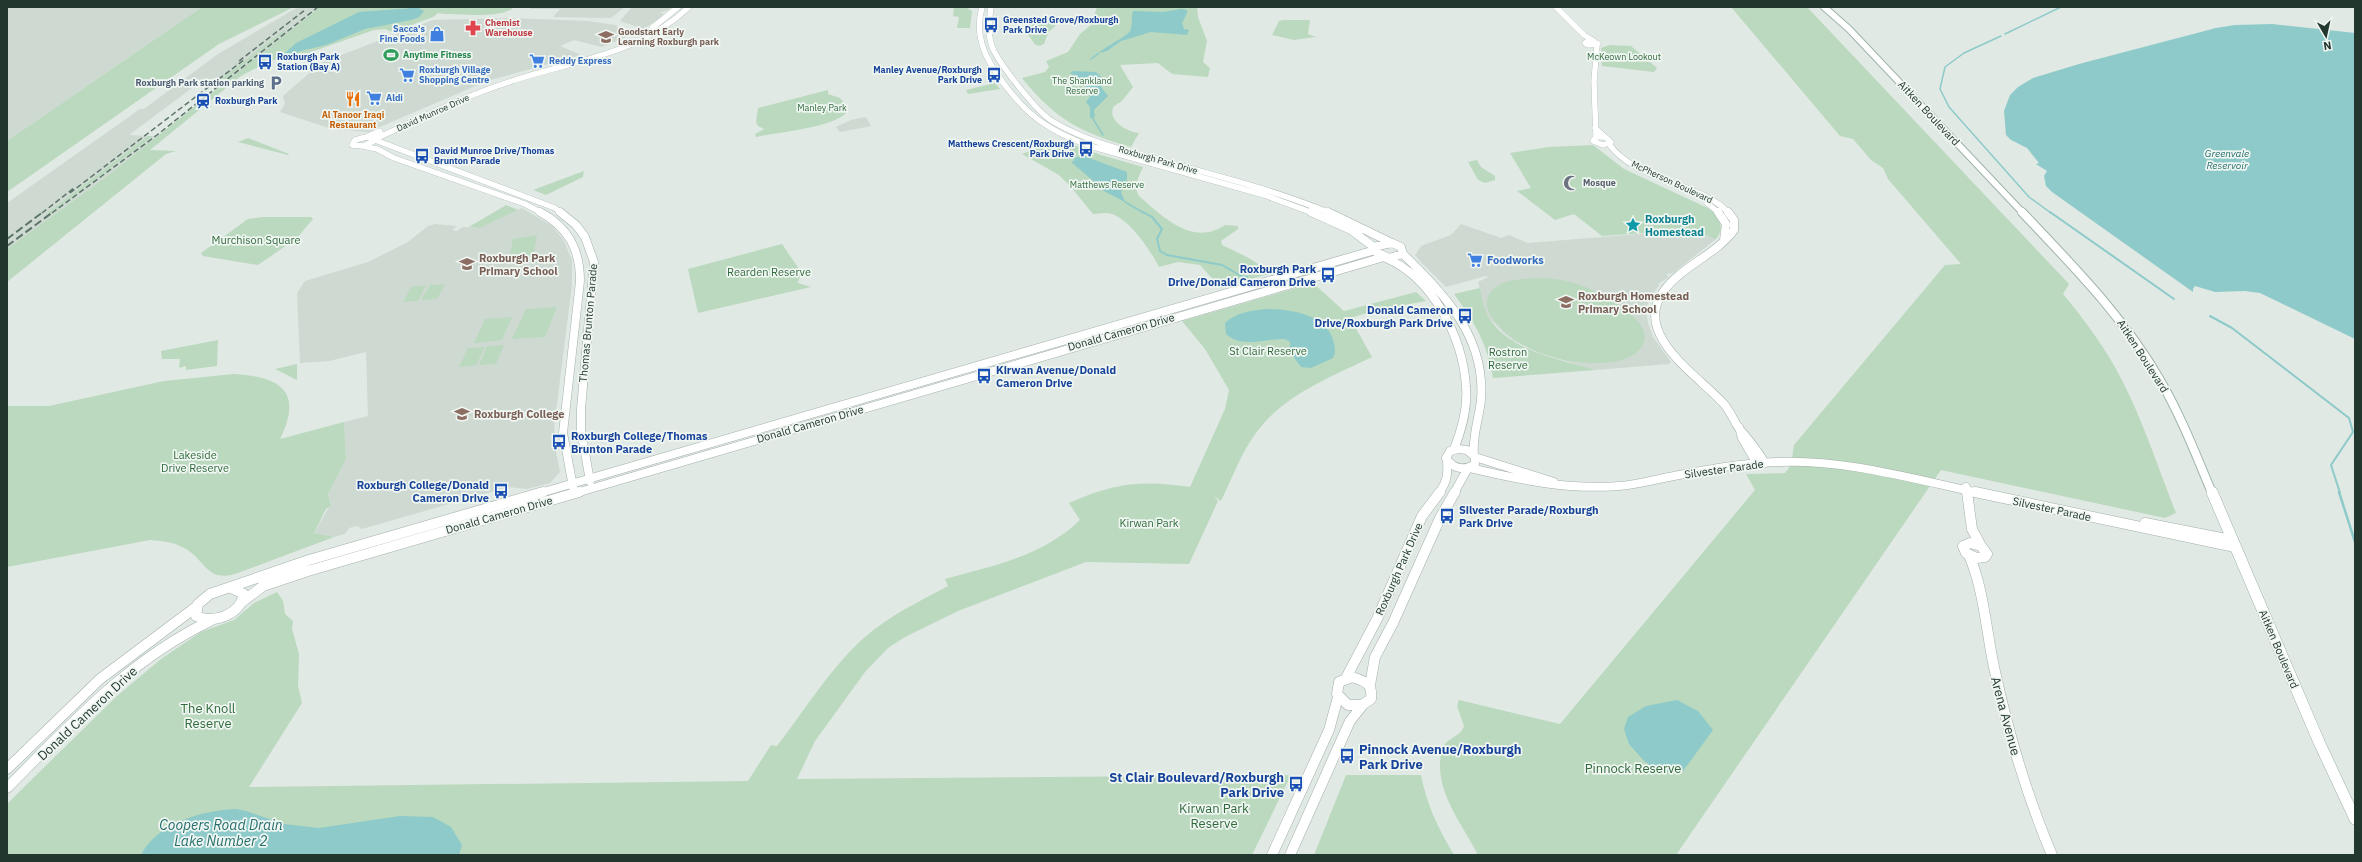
<svg xmlns="http://www.w3.org/2000/svg" width="2362" height="862" font-family="'IBM Plex Sans',sans-serif">
<style>
.built{fill:#ced9d2}
.green{fill:#bbd9be}
.water{fill:#8dcac9}
.lines{fill:none;stroke-linecap:round;stroke-linejoin:round}
.stream-far2{stroke:#8dcac9;stroke-width:1.5}
.stream-far1{stroke:#8dcac9;stroke-width:2}
.stream{stroke:#8dcac9;stroke-width:2.5}
.tertiary-far2-casing{stroke:#a3b0aa;stroke-width:6}
.tertiary-far1-casing{stroke:#a3b0aa;stroke-width:9}
.tertiary-casing{stroke:#a3b0aa;stroke-width:11}
.secondary-far2-casing{stroke:#a0b4aa;stroke-width:8}
.secondary-far1-casing{stroke:#a0b4aa;stroke-width:10}
.secondary-casing{stroke:#a0b4aa;stroke-width:12}
.tertiary-far2{stroke:#fff;stroke-width:5.5}
.tertiary-far1{stroke:#fff;stroke-width:8}
.tertiary{stroke:#fff;stroke-width:10}
.secondary-far2{stroke:#fff;stroke-width:6}
.secondary-far1{stroke:#fff;stroke-width:8}
.secondary{stroke:#fff;stroke-width:11}
.rail-far1{stroke:#5d746a;stroke-width:1.5;stroke-dasharray:5.5 3;stroke-linecap:butt}
.rail{stroke:#5d746a;stroke-width:2;stroke-dasharray:8 3.5;stroke-linecap:butt}
.labels{text-anchor:middle;stroke-width:3.5;stroke-linejoin:round;paint-order:stroke}
.far-transit-label{font-size:9px;font-weight:bold;fill:#164399;stroke:#f0f6f2;text-anchor:start}
.far-health-label{font-size:9px;font-weight:bold;fill:#be3a42;stroke:#f0f6f2;text-anchor:start}
.far-shop-label{font-size:9px;font-weight:bold;fill:#366cbe;stroke:#f0f6f2;text-anchor:start}
.far-education-label{font-size:9px;font-weight:bold;fill:#785e54;stroke:#f0f6f2;text-anchor:start}
.far-leisure-label{font-size:9px;font-weight:bold;fill:#27864d;stroke:#f0f6f2;text-anchor:start}
.far-park-label{font-size:9px;fill:#316b3d;stroke:#f0f6f2}
.far-service-label{font-size:9px;font-weight:bold;fill:#4e5e75;stroke:#f0f6f2;text-anchor:end}
.far-street-label{font-size:9px;fill:#22382f;stroke:#f0f6f2}
.far-food-label{font-size:9px;font-weight:bold;fill:#c56008;stroke:#f0f6f2}
.far-worship-label{font-size:9px;font-weight:bold;fill:#5b616d;stroke:#f0f6f2;text-anchor:start}
.far-water-label{font-size:10px;font-style:italic;fill:#236e6d;stroke:#f0f6f2}
.street-label{font-size:11px;fill:#22382f;stroke:#f0f6f2}
.culture-label{font-size:11px;font-weight:bold;fill:#0d838f;stroke:#f0f6f2;text-anchor:start}
.park-label{font-size:11px;fill:#316b3d;stroke:#f0f6f2}
.education-label{font-size:11px;font-weight:bold;fill:#785e54;stroke:#f0f6f2;text-anchor:start}
.shop-label{font-size:11px;font-weight:bold;fill:#366cbe;stroke:#f0f6f2;text-anchor:start}
.transit-label{font-size:11px;font-weight:bold;fill:#164399;stroke:#f0f6f2;text-anchor:end}
.near-park-label{font-size:13px;fill:#316b3d;stroke:#f0f6f2}
.near-street-label{font-size:13px;fill:#22382f;stroke:#f0f6f2}
.near-transit-label{font-size:13px;font-weight:bold;fill:#164399;stroke:#f0f6f2;text-anchor:start}
.near-water-label{font-size:14px;font-style:italic;fill:#236e6d;stroke:#f0f6f2}
</style>
<rect width="100%" height="100%" fill="#e0e9e4"/>
<path class="built" d="M7,7h195l-195,134z
M298,7h22l-89,72h-5l59,-48 -64,48h-17l-75,56 19,1 -101,77 35,-23 71,-54h5l-52,41 -99,72v-46l133,-94h4l74,-55z
M532,7h93l-14,11 -58,-1 7,-8h-30z
M632,7h39l-2,3 -10,3 7,1 -22,15 -24,-8z
M508,18l80,3 27,4 8,6 13,2 -34,14 -28,-7 -14,6 21,9 -94,26 -119,51 -36,-3 -52,-17 5,-8 -2,-8 31,-27 -2,-2 11,-5 110,-42z
M866,117l5,9 -31,6 -4,-5 15,-7z
M522,208l30,18 11,13 9,21v25l-18,142 2,25 4,20 -10,11 -23,6 -19,-2 -146,42 -5,-3 -8,2 -4,6 -11,3 -20,-4 17,-29 -3,-10 18,-35 -2,-37 24,-6 -2,-64 -37,9 -29,2 -3,-70 8,-12 63,-19 40,-20 20,-16 7,-2 22,2 -5,4 5,1 6,-4 17,1z
M1461,224l40,14 8,-3 19,8 162,-13 26,9 -43,34 -7,1 3,3 -11,7 1,1 -10,15 -3,9 2,14 5,14 18,25 -2,2 -73,6 -57,-17 -25,-12 -10,-8 -15,-15 -4,-8 -7,-28 10,-5 -2,-1 -40,11 -25,-25 -6,-7 6,-9 30,-11z"/>
<path class="green" d="M202,7h92l-75,37 -212,148v-51z
M320,7h194c-11,12 -53,7 -70,7l-6,-1 -5,4 -41,15 -7,-3 -11,1 -89,31 -5,-2 -13,2 4,-3 -3,-1 -8,9 -19,10 -91,74 26,1 -10,3 -159,128v-33l99,-72z
M954,7h12l6,4 -2,17h-13l2,-11 -6,-1z
M1097,7h100l1,10 9,24 -4,21 7,6 -2,9 -36,-3 -14,-11 -38,2 13,22 -11,14 -8,5c-8,14 13,26 25,27l-8,14c-50,-14 -76,-28 -109,-69l23,-6 4,-5 -3,-6 22,-9 12,-18 11,-9z
M1731,7h76l262,277 -6,10c20,24 38,48 53,75 25,45 41,96 60,144l-11,5 -224,-48 -265,385h-198c-16,-32 -46,-66 -36,-105 3,-12 18,-12 22,-24l-7,-20 2,-6 101,24 195,-234 -9,-16 39,-1 6,-8 3,-20 151,-180 16,-1 -73,-85 -5,-11 -12,-8 -18,-21 -13,-3z
M1042,19h13l4,3 -11,11 -4,11c-10,6 -10,-4 -16,-9l2,-13z
M1283,20h27l-2,14 8,3 -22,3 -22,-5 7,-14z
M283,31h3l-60,48h-5z
M1610,45l21,1 26,22 -3,4 -52,-6 -1,-18z
M995,83l5,6 -32,5 -2,-4z
M828,90v4l12,4 6,7v8c-14,15 -68,19 -90,24l-1,-3 9,-5 -6,-3 -2,-4 2,-14z
M148,136h5l-103,78h-4z
M248,138l41,16 -1,1 -50,-13z
M1060,140l41,15 42,12c-4,9 -10,20 -4,29 24,21 54,51 86,29l13,1v3l-17,12 1,4 25,12 25,16 -51,15 -21,-23 -22,-3 -19,5c-8,-16 -29,-47 -47,-53 -6,-2 -13,0 -19,0l-22,-27 -12,-12 -37,-21z
M1593,145l31,24 88,41c8,9 13,18 4,29l-26,-9 -88,6 -28,-22 -19,6 -38,-29 14,-3 -21,-35 39,-6z
M1477,160l4,7 14,9v4l-10,3 -7,-3 -10,-18z
M584,171l-1,6 -37,18 -13,-5z
M506,205l12,5 -38,18 -11,-1z
M263,217h48l2,2 -16,19 -39,27 -55,-9 -2,-3 47,-34z
M537,235l-4,21 -24,3 4,-20z
M782,244l19,28 -3,11 13,4 -113,26 -10,-44z
M1538,278c14,0 28,2 42,7 18,6 78,36 62,61 -8,13 -27,17 -41,17 -26,1 -53,-5 -76,-17 -19,-10 -58,-42 -26,-61 11,-6 27,-6 39,-7z
M1313,283l31,28 72,-19 10,9 -49,9 -27,8 22,39c-41,20 -89,38 -116,76 -15,20 -24,45 -35,68l-7,-5 4,5 -29,63 -103,-2 -128,49 -53,26 -17,11 -23,24 -50,69 -18,38 494,-4 -39,80h-1245v-51l12,-12 98,-96 44,-37 40,-27 33,-12 20,-17 23,-11 6,9 2,13 8,7 -1,8 7,25 -1,32 4,17 -53,84 499,-6 23,-36 6,1c27,-35 55,-80 88,-109 24,-21 55,-36 83,-51l-3,-7c48,-13 98,-23 135,-59l-11,-17c46,-20 72,-23 121,-16l35,-78 4,-19 -24,-41 -23,-28z
M445,284l-8,15 -16,1 9,-15z
M426,285l-8,16 -15,1 8,-15z
M1480,288c2,10 4,21 9,30 22,34 71,41 107,52l-103,8c-6,-35 -18,-55 -39,-84z
M557,307l-12,30 -33,2 14,-30z
M512,317l-10,23 -28,3 11,-24z
M218,340l-1,26 -31,4v-4l-7,2 1,-9h-18l-1,-8z
M504,345l-8,19 -17,1 8,-19z
M485,347l-9,18 -17,2 9,-19z
M297,364v16l-22,-11z
M234,374c48,3 69,18 46,65l64,-17 2,37 -18,35 3,12 -5,3 -12,24 20,4 -99,37c-28,8 -29,-13 -49,-25 -12,-7 -23,-8 -36,-9l-143,27v-161h42l115,-25z
M1346,775h75c6,31 17,53 33,80h-140z"/>
<path class="water" d="M413,8h6l5,3 -5,6 -8,3 -46,9 -39,16 -26,6 -12,8 -7,-2 15,-14 63,-31z
M1181,9l6,1v3l-5,10 2,6 5,1 -2,5 -36,-3 -30,9 -14,10 -8,2c6,-6 30,-18 31,-22 3,-6 1,-13 3,-20l30,1z
M2272,24l83,9v306l-95,-46 -15,-2 -30,1 -20,-6 -2,3v3l-141,-100 -6,-6 -2,-10 3,-5 -11,-7 3,-1 -12,-15 -16,-8 -5,-5 -2,-24 6,-16 8,-8 15,-9 46,-14 137,-36 19,-3z
M1073,71l23,1 11,11 -6,4 7,9 -14,14 1,7 -5,1v-11l-4,-5 4,-5 -6,-15 -14,-9z
M1084,156l43,16v7l-6,13 4,10 -27,-14v-3l-27,-23 4,-2 -2,-2z
M1266,309c23,0 60,5 67,31 2,7 3,12 0,18l-22,10 -10,-1 -11,-15v-10l-5,-3c-19,-1 -43,10 -59,-5l-1,-11c12,-11 25,-12 41,-14z
M1677,700l21,11 15,19 -30,41 -23,1 -16,-11 -15,-17 -5,-15 4,-12 18,-11z
M236,809l10,2 38,13 35,4 81,-12 33,1 18,10 11,18 -3,10h-318c15,-31 62,-45 95,-46z"/>
<g class="lines">
<path class="stream-far2" d="M2005,34l56,-27
M2001,36l-37,17 -19,14 -5,22 9,18 80,90 22,16
M1091,59l8,-6
M1092,117l11,18
M1125,202l19,11"/>
<path class="stream-far1" d="M1143,212l9,5 10,12 -5,10 3,12 7,4 55,10 19,11 6,1
M2050,212l124,87
M2210,316l22,12 117,90 4,14 -22,33 9,28"/>
<path class="stream" d="M2339,492l16,50"/>
<g class="tertiary-far2-casing">
<path id="tertiary-far2" d="M982,7c-3,12 -4,24 0,37 7,25 39,65 61,79 14,10 31,17 47,23l174,49 49,18
M991,7c-2,15 -4,30 3,44 9,17 42,60 58,70 33,20 71,29 108,39 57,16 115,30 170,53
M1556,7l28,28 10,6
M652,28l26,-21
M1588,41l10,3 -10,1 -3,-2z
M1595,128l16,14 -8,3 -10,-4 3,-4h8
M366,137l14,-6
M366,137l7,1 1,3 -11,5 -11,-1 3,-5z
M1596,137l-2,-56 3,-35
M375,139c45,-21 90,-43 137,-58 63,-21 126,-26 177,-74
M375,140l180,68 6,5
M1609,144c26,37 91,38 120,69
M363,146l14,3 17,9 131,46 17,9
M1707,203l12,10"/>
</g>
<g class="tertiary-far1-casing">
<path id="tertiary-far1" d="M540,212c28,15 40,37 40,69l-17,152 10,54
M560,212l16,13 9,12 9,25 -13,147v21l9,51
M1311,212l40,18 24,18
M1328,212l64,31
M1718,212l8,12 -2,16
M1728,212l6,8v10c-18,25 -53,36 -71,62 -31,43 37,85 61,112 6,7 9,15 14,23 10,12 19,22 27,36
M1392,243l9,4 2,7 -14,4 -13,-6 1,-6z
M1403,254c42,40 83,84 78,146 -2,19 -9,36 -7,55
M1386,258c47,20 77,80 80,129 2,22 -4,42 -12,62
M1739,427l3,11 15,26
M1458,449l9,1 8,7v7c-11,7 -22,5 -29,-6l4,-7z
M1475,457l79,25
M1470,468c51,12 96,22 149,18 17,-1 34,-6 50,-9 36,-7 72,-14 108,-15 68,-3 136,17 202,31
M1966,487l1,6
M540,493l835,-243
M576,493l808,-236
M1439,493c8,-11 9,-19 8,-32
M1454,493l14,-25"/>
</g>
<g class="tertiary-casing">
<path id="tertiary" d="M1967,492l5,37 9,17
M1975,492l260,55
M2145,523l86,17
M1970,543l11,3 6,8 -2,3 -9,1 -10,-5 -3,-7z
M1969,555c15,35 17,75 25,112 14,65 32,127 58,188
M231,588l13,6c-4,21 -30,30 -48,22l2,-12 12,-10 99,-34 234,-68
M242,602l21,-16 45,-15 271,-79
M1352,677c13,4 21,7 19,22l-9,6h-14l-11,-11 2,-12z
M1346,678l31,-59 45,-103 18,-24
M1370,685l5,-28 18,-34 47,-105 15,-26
M7,769l93,-90 96,-72
M7,788c63,-63 122,-128 203,-167
M1272,855l57,-125 9,-33
M1290,855l60,-134 12,-15"/>
</g>
<g class="secondary-far2-casing">
<path id="secondary-far2" d="M1824,7l25,22 174,184"/>
</g>
<g class="secondary-far1-casing">
<path id="secondary-far1" d="M2022,212c50,53 101,104 138,168 21,36 36,75 52,113"/>
</g>
<g class="secondary-casing">
<path id="secondary" d="M2212,492l107,250 36,77"/>
</g>
<use href="#tertiary-far2" class="tertiary-far2"/>
<use href="#tertiary-far1" class="tertiary-far1"/>
<use href="#tertiary" class="tertiary"/>
<use href="#secondary-far2" class="secondary-far2"/>
<use href="#secondary-far1" class="secondary-far1"/>
<use href="#secondary" class="secondary"/>
<path class="rail-far1" d="M239,61l66,-51
M70,193l175,-134
M42,213l32,-25
M52,213l105,-78 161,-128"/>
<path class="rail" d="M7,239l36,-27
M7,246l46,-34"/>
</g>
<defs>
<g id="bus-bare" transform="scale(1.2)"><path d="M-5-6H5V4H4V6H2V4H-2V6H-4V4H-5ZM-3.5-4V0h7V-4ZM-3.5 1.2v1.5H-2V1.2ZM2 1.2v1.5H3.5V1.2Z" fill="#1a4fb4" stroke="#f0f6f2" stroke-width="2.5" paint-order="stroke"/></g>
<g id="pharmacy-bare" transform="scale(1.2)"><path d="M-2-6h4v4h4v4h-4v4h-4v-4h-4v-4h4Z" fill="#e0444e" stroke="#f0f6f2" stroke-width="2.5" paint-order="stroke"/></g>
<g id="shop-bare" transform="scale(1.2)"><path d="M-5-2.5h2.3a2.7 3.5 0 0 1 5.4 0H5L5.5 6h-11ZM-1.5-2.5h3a1.5 2.3 0 0 0-3 0Z" fill="#3f7fe0" stroke="#f0f6f2" stroke-width="2.5" paint-order="stroke"/></g>
<g id="school-bare" transform="scale(1.2)"><path d="M0-5L7-2L0 1L-7-2ZM-4 1L0 2.5L4 1V4Q0 6-4 4Z" fill="#8d6e63" stroke="#f0f6f2" stroke-width="2.5" paint-order="stroke"/></g>
<g id="stadium-bare" transform="scale(1.2)"><path d="M0-5a6.5 5 0 1 0 0 10a6.5 5 0 1 0 0-10ZM-3.5-1.8h7v3.6h-7Z" fill="#2e9e5b" stroke="#f0f6f2" stroke-width="2.5" paint-order="stroke"/></g>
<g id="supermarket-bare" transform="scale(1.2)"><path d="M-6-5.5h2.5l.6 2H6L4.5 2H-2.5L-4.4-4H-6ZM-1.5 3.2a1.3 1.3 0 1 0 .1 0ZM3 3.2a1.3 1.3 0 1 0 .1 0Z" fill="#3f7fe0" stroke="#f0f6f2" stroke-width="2.5" paint-order="stroke"/></g>
<g id="parking-bare" transform="scale(1.2)"><path d="M-3.5-5.5H1a3.5 3.5 0 0 1 0 7H-1V5.5H-3.5ZM-1-3.4V-.6H.8a1.4 1.4 0 0 0 0-2.8Z" fill="#5c6f8a" stroke="#f0f6f2" stroke-width="2.5" paint-order="stroke"/></g>
<g id="restaurant-bare" transform="scale(1.2)"><path d="M-5-6h1v4h1v-4h1v4h1v-4h1v5L-1.5 .5V6h-2V.5L-5-1ZM5-6V6H3V1.5H1.5Q1.5-4 5-6Z" fill="#e8710a" stroke="#f0f6f2" stroke-width="2.5" paint-order="stroke"/></g>
<g id="station-bare" transform="scale(1.2)"><path d="M-3-6H3Q5-6 5-4V2Q5 4 3 4L4.5 6H3L1.5 4h-3L-3 6H-4.5L-3 4Q-5 4-5 2V-4Q-5-6-3-6ZM-3.5-4v3h7v-3ZM-3.5 1v1.5H-2V1ZM2 1v1.5H3.5V1Z" fill="#1a4fb4" stroke="#f0f6f2" stroke-width="2.5" paint-order="stroke"/></g>
<g id="mosque-bare" transform="scale(1.2)"><path d="M3.5-4.9A6 6 0 1 0 3.5 4.9A5 5 0 1 1 3.5-4.9Z" fill="#6b7280" stroke="#f0f6f2" stroke-width="2.5" paint-order="stroke"/></g>
<g id="sight-bare" transform="scale(1.2)"><path d="M0-6L1.8-2.2L6-1.7L2.9 1.2L3.7 5.4L0 3.3L-3.7 5.4L-2.9 1.2L-6-1.7L-1.8-2.2Z" fill="#0f9aa8" stroke="#f0f6f2" stroke-width="2.5" paint-order="stroke"/></g>
</defs>
<g fill-rule="evenodd">
<use href="#bus-bare" x="991" y="25"/>
<use href="#pharmacy-bare" x="473" y="28"/>
<use href="#shop-bare" x="437" y="34"/>
<use href="#school-bare" x="606" y="37"/>
<use href="#stadium-bare" x="391" y="55"/>
<use href="#supermarket-bare" x="537" y="61"/>
<use href="#bus-bare" x="265" y="62"/>
<use href="#supermarket-bare" x="407" y="75"/>
<use href="#bus-bare" x="994" y="75"/>
<use href="#parking-bare" x="276" y="83"/>
<use href="#supermarket-bare" x="374" y="98"/>
<use href="#restaurant-bare" x="353" y="99"/>
<use href="#station-bare" x="203" y="101"/>
<use href="#bus-bare" x="1086" y="149"/>
<use href="#bus-bare" x="422" y="156"/>
<use href="#mosque-bare" x="1571" y="183"/>
<use href="#sight-bare" x="1633" y="225"/>
<use href="#supermarket-bare" x="1475" y="260"/>
<use href="#school-bare" x="467" y="264"/>
<use href="#bus-bare" x="1328" y="275"/>
<use href="#school-bare" x="1566" y="302"/>
<use href="#bus-bare" x="1465" y="316"/>
<use href="#bus-bare" x="984" y="376"/>
<use href="#school-bare" x="462" y="414"/>
<use href="#bus-bare" x="559" y="442"/>
<use href="#bus-bare" x="501" y="491"/>
<use href="#bus-bare" x="1447" y="516"/>
<use href="#bus-bare" x="1347" y="756"/>
<use href="#bus-bare" x="1296" y="784"/>
</g>
<g class="labels">
<g class="far-transit-label">
<text x="1003" y="23">Greensted Grove/Roxburgh<tspan x="1003" dy="10">Park Drive</tspan></text>
<text x="277" y="60">Roxburgh Park<tspan x="277" dy="10">Station (Bay A)</tspan></text>
<text x="982" y="73" text-anchor="end">Manley Avenue/Roxburgh<tspan x="982" dy="10">Park Drive</tspan></text>
<text x="215" y="104">Roxburgh Park</text>
<text x="1074" y="147" text-anchor="end">Matthews Crescent/Roxburgh<tspan x="1074" dy="10">Park Drive</tspan></text>
<text x="434" y="154">David Munroe Drive/Thomas<tspan x="434" dy="10">Brunton Parade</tspan></text>
</g>
<g class="far-health-label">
<text x="485" y="26">Chemist<tspan x="485" dy="10">Warehouse</tspan></text>
</g>
<g class="far-shop-label">
<text x="425" y="32" text-anchor="end">Sacca's<tspan x="425" dy="10">Fine Foods</tspan></text>
<text x="549" y="64">Reddy Express</text>
<text x="419" y="73">Roxburgh Village<tspan x="419" dy="10">Shopping Centre</tspan></text>
<text x="386" y="101">Aldi</text>
</g>
<g class="far-education-label">
<text x="618" y="35">Goodstart Early<tspan x="618" dy="10">Learning Roxburgh park</tspan></text>
</g>
<g class="far-leisure-label">
<text x="403" y="58">Anytime Fitness</text>
</g>
<g class="far-park-label">
<text x="1624" y="60">McKeown Lookout</text>
<text x="1082" y="84">The Shankland<tspan x="1082" dy="10">Reserve</tspan></text>
<text x="822" y="111">Manley Park</text>
<text x="1107" y="188">Matthews Reserve</text>
</g>
<g class="far-service-label">
<text x="264" y="86">Roxburgh Park station parking</text>
</g>
<g class="far-street-label">
<text transform="translate(433 113) rotate(-24)" y="3">David Munroe Drive</text>
<text transform="translate(1158 160) rotate(16)" y="3">Roxburgh Park Drive</text>
<text transform="translate(1672 182) rotate(25)" y="3">McPherson Boulevard</text>
</g>
<g class="far-food-label">
<text x="353" y="118">Al Tanoor Iraqi<tspan x="353" dy="10">Restaurant</tspan></text>
</g>
<g class="far-worship-label">
<text x="1583" y="186">Mosque</text>
</g>
<g class="far-water-label">
<text x="2227" y="157">Greenvale<tspan x="2227" dy="12">Reservoir</tspan></text>
</g>
<g class="street-label">
<text transform="translate(1929 113) rotate(47)" y="4">Aitken Boulevard</text>
<text transform="translate(588 323) rotate(-85)" y="4">Thomas Brunton Parade</text>
<text transform="translate(1121 332) rotate(-16)" y="4">Donald Cameron Drive</text>
<text transform="translate(2143 356) rotate(57)" y="4">Aitken Boulevard</text>
<text transform="translate(810 424) rotate(-16)" y="4">Donald Cameron Drive</text>
<text transform="translate(1724 469) rotate(-8)" y="4">Silvester Parade</text>
<text transform="translate(2052 509) rotate(12)" y="4">Silvester Parade</text>
<text transform="translate(499 515) rotate(-16)" y="4">Donald Cameron Drive</text>
<text transform="translate(1399 569) rotate(-66)" y="4">Roxburgh Park Drive</text>
<text transform="translate(2279 649) rotate(67)" y="4">Aitken Boulevard</text>
</g>
<g class="culture-label">
<text x="1645" y="223">Roxburgh<tspan x="1645" dy="13">Homestead</tspan></text>
</g>
<g class="park-label">
<text x="256" y="244">Murchison Square</text>
<text x="769" y="276">Rearden Reserve</text>
<text x="1268" y="355">St Clair Reserve</text>
<text x="1508" y="356">Rostron<tspan x="1508" dy="13">Reserve</tspan></text>
<text x="195" y="459">Lakeside<tspan x="195" dy="13">Drive Reserve</tspan></text>
<text x="1149" y="527">Kirwan Park</text>
</g>
<g class="education-label">
<text x="479" y="262">Roxburgh Park<tspan x="479" dy="13">Primary School</tspan></text>
<text x="1578" y="300">Roxburgh Homestead<tspan x="1578" dy="13">Primary School</tspan></text>
<text x="474" y="418">Roxburgh College</text>
</g>
<g class="shop-label">
<text x="1487" y="264">Foodworks</text>
</g>
<g class="transit-label">
<text x="1316" y="273">Roxburgh Park<tspan x="1316" dy="13">Drive/Donald Cameron Drive</tspan></text>
<text x="1453" y="314">Donald Cameron<tspan x="1453" dy="13">Drive/Roxburgh Park Drive</tspan></text>
<text x="996" y="374" text-anchor="start">Kirwan Avenue/Donald<tspan x="996" dy="13">Cameron Drive</tspan></text>
<text x="571" y="440" text-anchor="start">Roxburgh College/Thomas<tspan x="571" dy="13">Brunton Parade</tspan></text>
<text x="489" y="489">Roxburgh College/Donald<tspan x="489" dy="13">Cameron Drive</tspan></text>
<text x="1459" y="514" text-anchor="start">Silvester Parade/Roxburgh<tspan x="1459" dy="13">Park Drive</tspan></text>
</g>
<g class="near-park-label">
<text x="208" y="713">The Knoll<tspan x="208" dy="15">Reserve</tspan></text>
<text x="1633" y="773">Pinnock Reserve</text>
<text x="1214" y="813">Kirwan Park<tspan x="1214" dy="15">Reserve</tspan></text>
</g>
<g class="near-street-label">
<text transform="translate(87 713) rotate(-43)" y="5">Donald Cameron Drive</text>
<text transform="translate(2006 716) rotate(75)" y="5">Arena Avenue</text>
</g>
<g class="near-transit-label">
<text x="1359" y="754">Pinnock Avenue/Roxburgh<tspan x="1359" dy="15">Park Drive</tspan></text>
<text x="1284" y="782" text-anchor="end">St Clair Boulevard/Roxburgh<tspan x="1284" dy="15">Park Drive</tspan></text>
</g>
<g class="near-water-label">
<text x="221" y="830">Coopers Road Drain<tspan x="221" dy="16">Lake Number 2</tspan></text>
</g>
</g>
<rect width="2362" height="862" fill="none" stroke="#22382f" stroke-width="16"/>
<g transform="translate(2326 36) rotate(171)" stroke="#f0f6f2" stroke-width="3" paint-order="stroke">
<path d="M0-3L7 15L0 10L-7 15Z" fill="#22382f"/>
<text y="-6" font-size="11" font-weight="bold" text-anchor="middle" fill="#22382f">N</text>
</g>
</svg>
